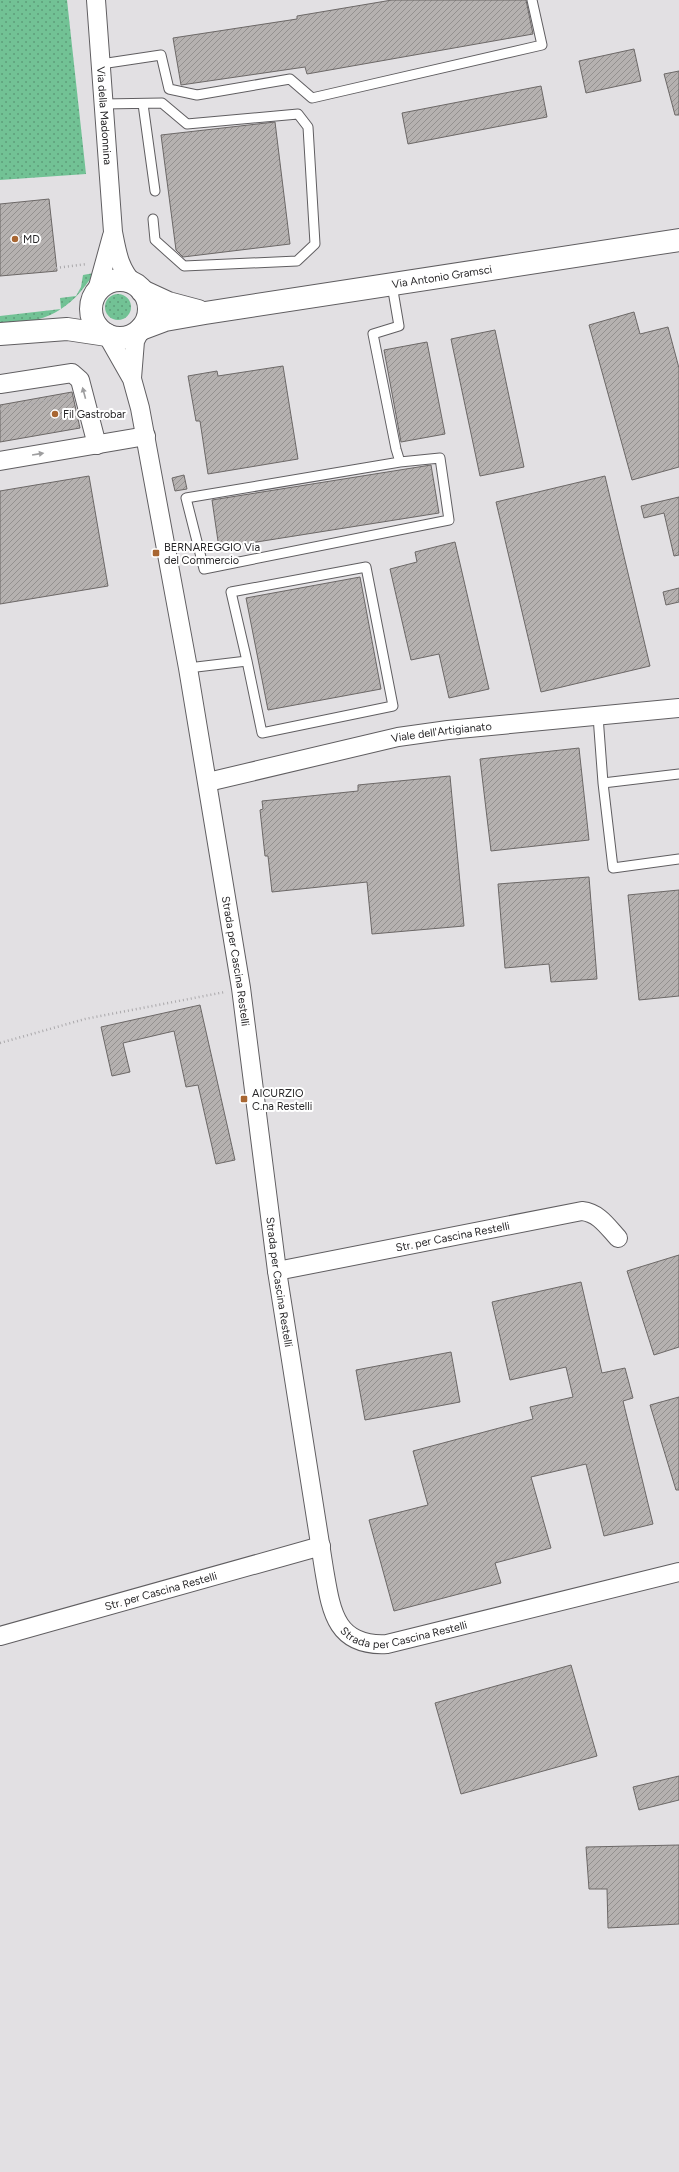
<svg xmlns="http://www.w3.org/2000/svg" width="679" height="2172" font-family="Figtree,sans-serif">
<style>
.grass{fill:url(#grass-dots)}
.building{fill:url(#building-hatch);stroke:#6c6867}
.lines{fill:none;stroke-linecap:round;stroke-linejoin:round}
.lane-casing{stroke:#605e61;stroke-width:11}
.street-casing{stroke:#605e61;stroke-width:20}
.secondary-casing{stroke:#605e61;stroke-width:24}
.path{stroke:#aaa8ab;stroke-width:2.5;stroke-dasharray:1 3;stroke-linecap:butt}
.lane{stroke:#fff;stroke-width:9}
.street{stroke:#fff;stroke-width:18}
.secondary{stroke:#fff;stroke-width:22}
.oneway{fill:#9e9e9f}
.poi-dot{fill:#a86632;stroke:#fff;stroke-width:1.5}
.labels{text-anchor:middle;stroke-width:4;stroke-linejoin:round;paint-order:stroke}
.street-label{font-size:11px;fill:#282729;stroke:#fff}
.poi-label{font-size:11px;fill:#282729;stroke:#fff;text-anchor:start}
</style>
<defs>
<pattern id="grass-dots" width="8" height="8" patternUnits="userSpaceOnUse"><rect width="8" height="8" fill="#72c295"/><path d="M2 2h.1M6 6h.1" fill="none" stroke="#5e9e7a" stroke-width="1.8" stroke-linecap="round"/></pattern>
<pattern id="building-hatch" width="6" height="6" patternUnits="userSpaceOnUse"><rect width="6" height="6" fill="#b5b1b0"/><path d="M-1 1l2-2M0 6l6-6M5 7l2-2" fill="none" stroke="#93908f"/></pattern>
</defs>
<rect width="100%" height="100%" fill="#e2e0e3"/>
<path class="grass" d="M0,0h67l19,174 -86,6z
M94,273c-24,39 -49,49 -94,53v-10l61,-7 -1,-11 16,-2 5,-9 2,-12z
M105 307a13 13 0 1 1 26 0a13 13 0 1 1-26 0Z"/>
<path class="building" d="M392,0h134l7,34 -226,40 -2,-7 -124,18 -8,-47 124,-19v-3z
M634,49l7,32 -55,12 -7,-32z
M679,71v44h-4l-11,-41z
M541,86l6,31 -139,27 -6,-31z
M275,122l15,122 -107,13 -7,-7 -15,-115z
M49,199l8,72 -57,5v-72z
M634,312l6,22 28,-7 11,41v99l-47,13 -43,-155z
M495,330l29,137 -44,9 -29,-137z
M427,342l18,92 -44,8 -17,-92z
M283,366l15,93 -90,15 -8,-53h-4l-8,-45 29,-5 1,5z
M72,392l8,36 -80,14v-37z
M431,465l8,48 -220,35 -7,-48z
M184,475l3,14 -12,2 -3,-13z
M89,476l19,110 -108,18v-113z
M605,476l45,190 -109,26 -45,-190z
M679,497v58l-5,1 -10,-43 -20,5 -3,-12z
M455,542l34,147 -40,9 -10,-44 -28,6 -21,-91 27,-7 -2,-10z
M360,577l21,112 -113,21 -22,-112z
M679,588v14l-13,3 -3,-13z
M579,748l10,92 -98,11 -11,-92z
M450,776l14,150 -92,8 -5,-52 -95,10 -4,-36h-3l-5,-46 3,-1 -1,-8 96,-10v-6z
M589,877l8,102 -46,3 -2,-18 -44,4 -7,-84z
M679,890v106l-40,4 -11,-105z
M200,1005l35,155 -19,4 -18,-79 -12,2 -12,-56 -51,12 7,29 -18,4 -11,-49z
M679,1255v92l-25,8 -27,-84z
M581,1282l21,91 23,-5 8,30 -10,3 30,123 -49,12 -18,-72 -55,13 20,71 -56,15 6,20 -107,28 -25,-91 59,-15 -15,-54 120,-32 -3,-12 43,-10 -7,-30 -56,13 -18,-78z
M451,1352l9,50 -95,18 -9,-50z
M679,1397v93h-3l-26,-85z
M571,1665l26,91 -136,38 -26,-91z
M679,1776v24l-40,10 -6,-23z
M679,1845v79l-71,4 -1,-39h-18l-3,-42z"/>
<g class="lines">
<g class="lane-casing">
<path id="lane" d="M101,64l60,-9 8,34 28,6 93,-16 22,19 230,-53 -10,-45
M103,104l59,-1 25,21 111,-10 10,13 7,117 -18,17 -113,5 -29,-26 -2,-21
M143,104l12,87
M392,285l7,41 -26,8 23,115 4,13 40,-4 9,62 -245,49 -18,-71 214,-36
M188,668l59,-7 -16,-69 135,-25 27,139 -131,27 -15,-72
M598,716l5,67 10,85 66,-9
M603,783l76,-9"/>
</g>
<g class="street-casing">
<g id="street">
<path id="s1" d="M96,0l17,232c4,20 6,37 21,52"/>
<path d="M96,294l16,-58"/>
<path id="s2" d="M107,335l25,44 8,29 48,260 53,320 36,283 47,298c7,41 11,78 63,75l292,-72"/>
<path d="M132,378l3,-37 6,-12"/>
<path d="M0,384l72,-11 8,7 17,65"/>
<path d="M0,461l146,-25"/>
<path id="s3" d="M208,782l190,-45 50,-7 231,-22"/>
<path id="s4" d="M277,1271l305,-60c17,2 25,15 36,27"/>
<path id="s5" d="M0,1636l321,-90"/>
</g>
</g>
<g class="secondary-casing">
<g id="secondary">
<circle cx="120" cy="309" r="29"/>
<path d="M142,291l26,12 30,8"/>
<path id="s6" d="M141,329l24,-9 40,-7 474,-73"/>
<path d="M0,334l67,-5 40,6"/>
</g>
</g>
<path class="path" d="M56,268l31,-4
M0,409l68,-12
M0,1043l85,-24 140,-27"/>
<use href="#lane" class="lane"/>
<use href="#street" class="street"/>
<use href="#secondary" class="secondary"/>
</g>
<defs><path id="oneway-solid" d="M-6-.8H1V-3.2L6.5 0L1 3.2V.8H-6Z"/></defs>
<g class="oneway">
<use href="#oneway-solid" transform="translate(84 393) rotate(-105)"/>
<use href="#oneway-solid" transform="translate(38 454) rotate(-9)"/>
</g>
<g class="poi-dot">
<circle cx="15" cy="239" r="4"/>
<circle cx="55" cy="414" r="4"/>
<rect x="152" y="549" width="8" height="8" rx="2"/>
<rect x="240" y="1095" width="8" height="8" rx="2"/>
</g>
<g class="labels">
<g class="street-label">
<text dy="4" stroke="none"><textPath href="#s1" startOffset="116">Via della Madonnina</textPath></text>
<text dy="4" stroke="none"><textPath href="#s6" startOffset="306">Via Antonio Gramsci</textPath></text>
<text dy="4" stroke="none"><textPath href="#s3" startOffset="239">Viale dell'Artigianato</textPath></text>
<text dy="4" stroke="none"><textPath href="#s2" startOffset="642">Strada per Cascina Restelli</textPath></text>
<text dy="4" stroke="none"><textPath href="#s4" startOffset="179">Str. per Cascina Restelli</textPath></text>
<text dy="4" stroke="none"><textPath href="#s2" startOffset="966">Strada per Cascina Restelli</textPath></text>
<text dy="4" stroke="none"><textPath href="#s5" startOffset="167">Str. per Cascina Restelli</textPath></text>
<text dy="4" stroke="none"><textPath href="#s2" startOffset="1385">Strada per Cascina Restelli</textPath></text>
</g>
<g class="poi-label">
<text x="23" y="243">MD</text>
<text x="63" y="418">Fil Gastrobar</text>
<text x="164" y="551">BERNAREGGIO Via<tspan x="164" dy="13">del Commercio</tspan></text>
<text x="252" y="1097">AICURZIO<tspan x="252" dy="13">C.na Restelli</tspan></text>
</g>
</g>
</svg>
